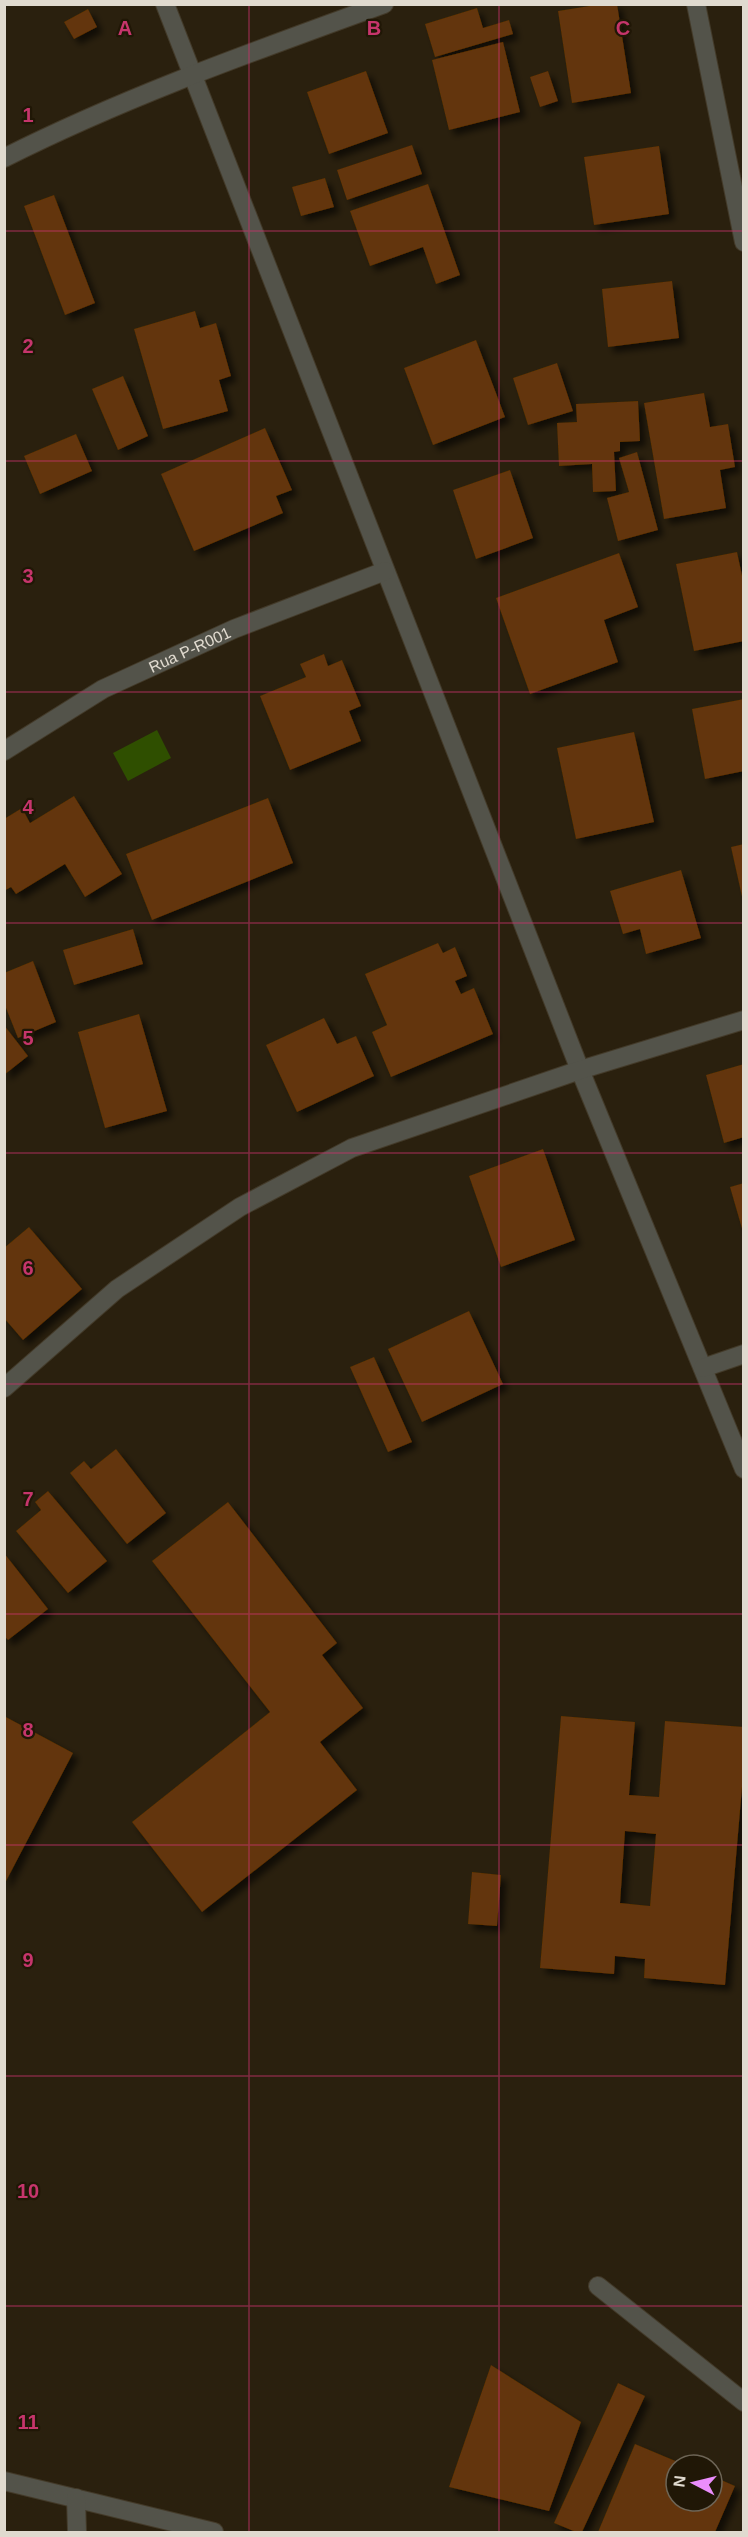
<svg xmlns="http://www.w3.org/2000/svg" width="748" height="2537" font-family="Helvetica,sans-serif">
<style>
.water{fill:#2f4f00}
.building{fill:#633507;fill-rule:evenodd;filter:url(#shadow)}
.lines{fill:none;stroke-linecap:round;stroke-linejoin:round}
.minor-casing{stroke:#433a29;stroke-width:20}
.minor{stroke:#53534a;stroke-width:18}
.grid{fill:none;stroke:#c6356c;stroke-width:1.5;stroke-opacity:0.55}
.labels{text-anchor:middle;stroke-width:4.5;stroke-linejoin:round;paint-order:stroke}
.street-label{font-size:16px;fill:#e0dacf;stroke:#201706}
.grid-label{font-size:20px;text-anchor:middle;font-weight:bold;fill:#c6356c;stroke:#201706;stroke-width:4.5;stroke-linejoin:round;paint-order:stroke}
</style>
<defs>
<filter id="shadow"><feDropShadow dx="5.5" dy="5.5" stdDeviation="3" flood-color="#0009"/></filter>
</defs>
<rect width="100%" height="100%" fill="#2a200e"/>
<path class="water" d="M157,730l14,28 -43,23 -15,-28z"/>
<path class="building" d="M602,4h15l14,89 -59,10 -14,-92z
M477,8l6,20 26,-8 4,14 -78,23 -10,-33z
M88,9l9,18 -23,12 -10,-17z
M503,42l17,70 -71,18 -17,-70z
M366,71l22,62 -59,21 -22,-62z
M548,71l10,30 -18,6 -10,-30z
M412,145l10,29 -75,26 -10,-30z
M659,146l10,68 -75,11 -10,-68z
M325,178l9,29 -33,9 -9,-29z
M428,184l32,91 -24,9 -13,-37 -53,19 -20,-55z
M54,195l41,108 -30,12 -41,-109z
M672,281l7,57 -71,9 -6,-58z
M195,311l5,17 16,-5 15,53 -12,4 9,31 -65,18 -29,-100z
M476,340l29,77 -72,28 -29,-77z
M557,363l16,48 -45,14 -15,-47z
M123,376l25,60 -30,14 -26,-61z
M704,393l6,34 18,-3 7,43 -15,3 6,38 -62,11 -20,-116z
M638,401l2,40 -20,1v9l-6,1 2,39 -23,1 -1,-28 -33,2 -2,-43 20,-1 -1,-18z
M265,428l27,62 -16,6 7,17 -89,38 -33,-77z
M76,434l16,37 -52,23 -16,-38z
M637,452l21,78 -40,11 -11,-43 22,-6 -10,-34z
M510,470l23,68 -57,21 -23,-69z
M737,552l7,33v56l-50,10 -18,-87z
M619,553l19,54 -34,13 14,42 -88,32 -34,-96z
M324,654l4,12 14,-6 19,46 -12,5 12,30 -71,29 -30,-74 46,-19 -6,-13z
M744,699v72l-39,8 -13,-70z
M634,732l20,90 -78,17 -19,-91z
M74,796l48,78 -37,23 -20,-33 -49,30 -5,-7 -7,4v-72l18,-11 8,15z
M268,798l25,65 -141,57 -26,-66z
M744,844v57h-1l-12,-54z
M681,870l20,68 -55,16 -6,-25 -17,5 -13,-43z
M133,929l10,35 -69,21 -11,-35z
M438,943l5,10 12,-6 12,29 -12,5 6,13 13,-6 19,46 -102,43 -19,-45 15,-7 -22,-51z
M33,961l23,61 -38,16 -14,-35v-30z
M139,1014l28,97 -62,17 -27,-96z
M324,1018l13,26 19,-8 18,40 -77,36 -31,-67z
M4,1025l24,31 -24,19z
M744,1064v73l-20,6 -18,-68z
M543,1149l32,91 -74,27 -32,-91z
M744,1183v49h-1l-13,-45z
M29,1227l53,62 -59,51 -19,-22v-70z
M469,1311l34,73 -81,38 -34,-73z
M374,1357l38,85 -24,10 -38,-85z
M116,1449l50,64 -39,31 -57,-71 14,-12 7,8z
M48,1491l59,70 -39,32 -52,-62 25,-21 -6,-8z
M228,1502l109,141 -15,12 41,53 -43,34 37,48 -155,122 -70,-90 138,-110 -118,-151z
M4,1553l44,56 -40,31 -4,-4z
M4,1716l69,37 -69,132z
M561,1716l74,6 -6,73 30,2 6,-76 79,6v37l-19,221 -81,-7 1,-19 -30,-3 -1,18 -74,-6zM625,1831l31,3 -6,72 -30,-3z
M472,1872l29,3 -4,51 -29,-2z
M491,2365l90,57 -32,89 -100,-24z
M618,2383l27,13 -63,136h-6l-22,-9z
M635,2444l50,21h-9v36h36v-25l23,10 -20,46h-117z"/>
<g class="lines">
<g class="minor-casing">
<g id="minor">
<path d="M165,4l415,1066 164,399"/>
<path d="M696,4l48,238"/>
<path d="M4,158c123,-62 251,-107 380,-154"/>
<path id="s1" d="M4,751l99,-62 131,-60 151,-58"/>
<path d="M703,1368l41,-14"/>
<path d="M4,1388l113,-99 123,-82 112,-59 228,-78 164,-50"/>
<path d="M598,2286l146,116"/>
<path d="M4,2481l210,51"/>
<path d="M76,2498l1,34"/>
</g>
</g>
<use href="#minor" class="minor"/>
</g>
<path class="grid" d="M249,4v2528M499,4v2528M4,231h740M4,461h740M4,692h740M4,923h740M4,1153h740M4,1384h740M4,1614h740M4,1845h740M4,2076h740M4,2306h740"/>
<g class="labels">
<g class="street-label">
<text dy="6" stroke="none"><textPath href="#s1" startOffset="212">Rua P-R001</textPath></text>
</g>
</g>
<g class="grid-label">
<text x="125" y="35">A</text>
<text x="374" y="35">B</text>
<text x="623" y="35">C</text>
<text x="28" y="122">1</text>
<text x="28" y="353">2</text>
<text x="28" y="583">3</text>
<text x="28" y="814">4</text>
<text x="28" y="1045">5</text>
<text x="28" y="1275">6</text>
<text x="28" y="1506">7</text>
<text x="28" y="1737">8</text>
<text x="28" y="1967">9</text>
<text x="28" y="2198">10</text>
<text x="28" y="2429">11</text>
</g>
<rect width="748" height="2537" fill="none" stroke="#e0dacf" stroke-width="12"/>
<g transform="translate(694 2483) rotate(277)"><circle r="28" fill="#201706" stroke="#6d6556" stroke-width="1.5"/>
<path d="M0-4.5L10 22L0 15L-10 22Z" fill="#eb8dfc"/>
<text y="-9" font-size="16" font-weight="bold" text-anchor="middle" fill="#e0dacf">N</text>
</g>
</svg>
